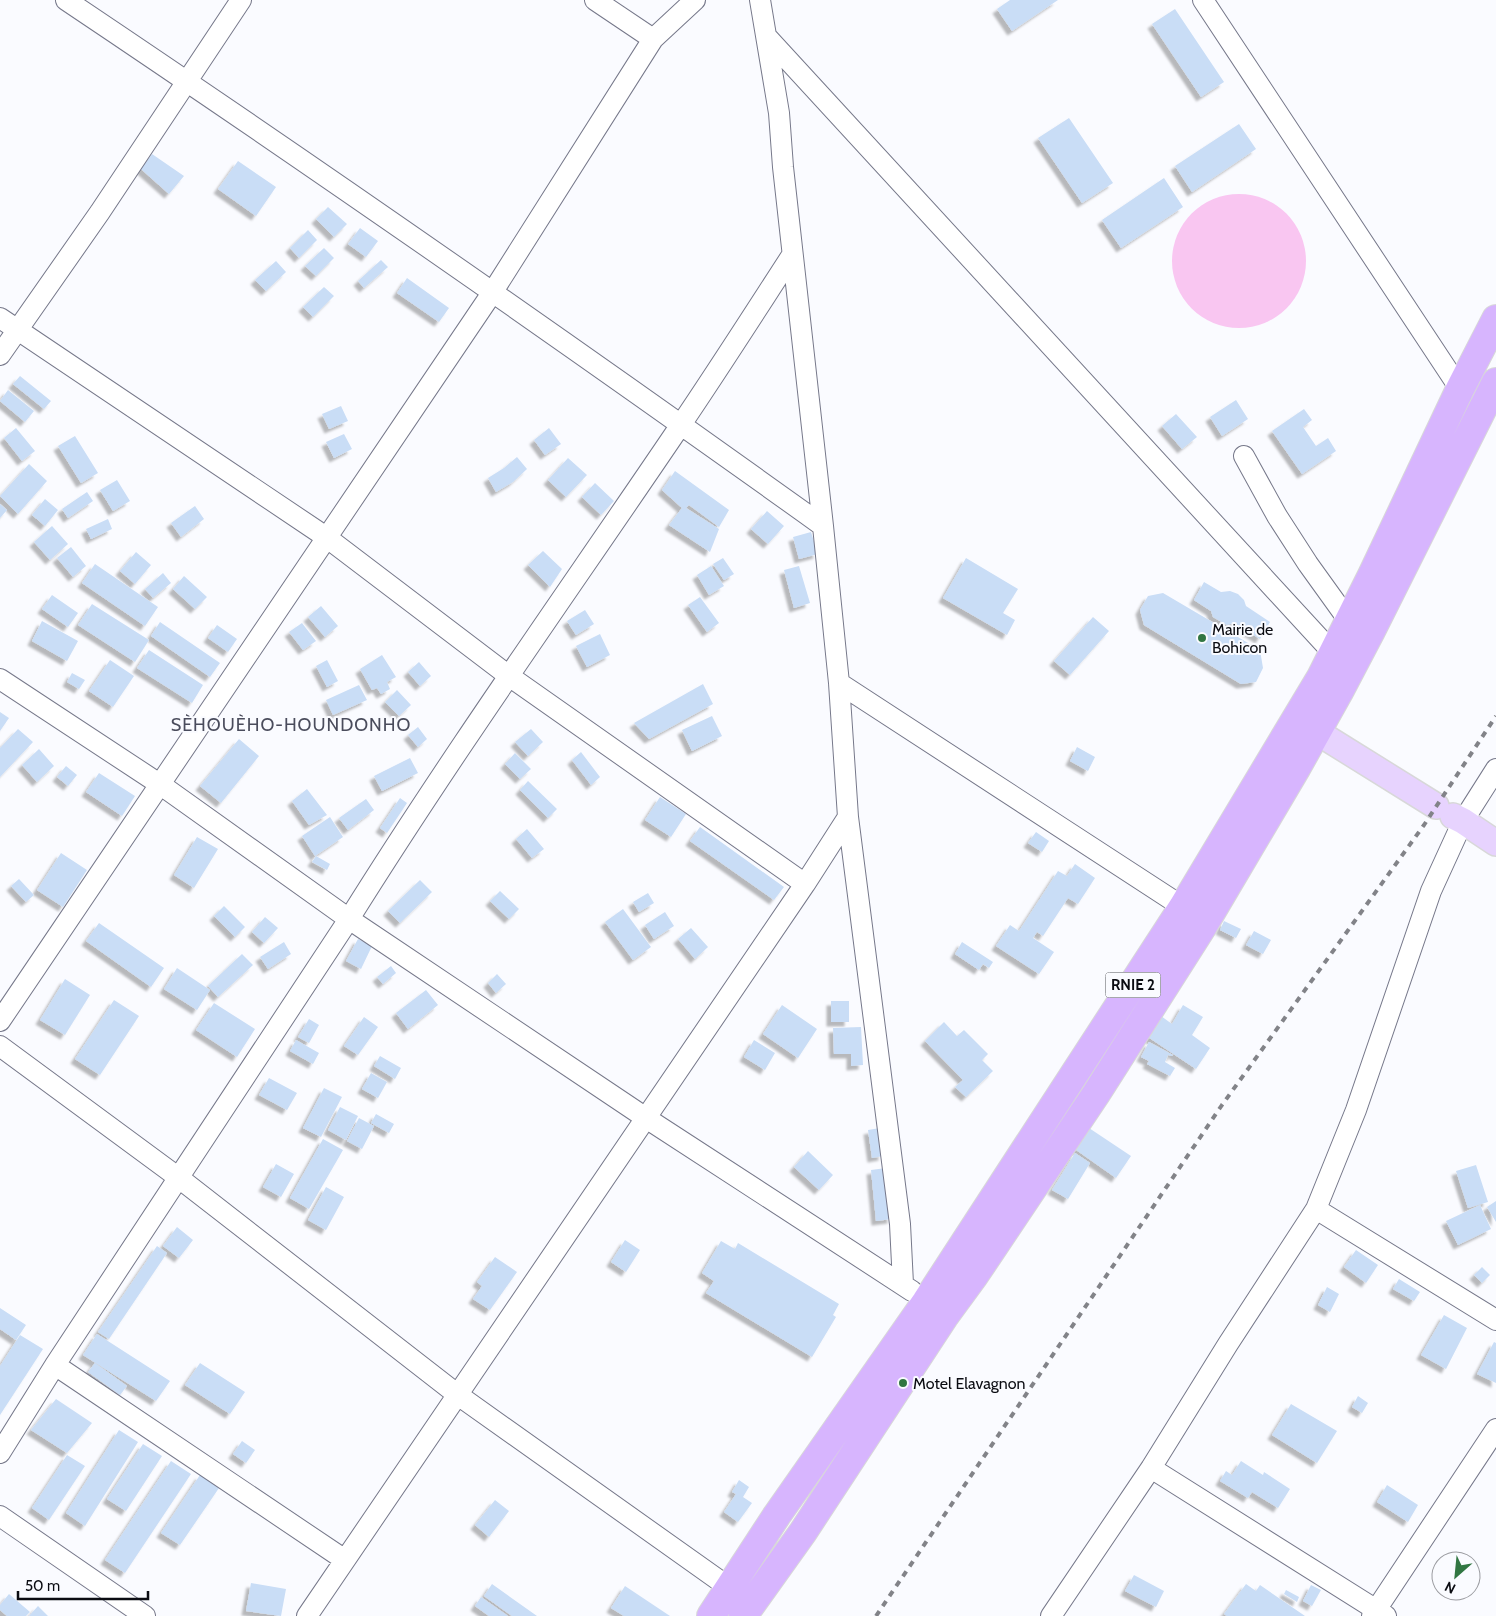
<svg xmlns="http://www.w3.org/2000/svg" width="1496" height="1616" font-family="Cabin,sans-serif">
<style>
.green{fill:#f9c6f1}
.building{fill:#c9ddf6;filter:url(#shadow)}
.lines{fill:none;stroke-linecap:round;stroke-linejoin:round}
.minor-casing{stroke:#76788a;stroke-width:22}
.major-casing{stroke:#d8d8d9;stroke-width:28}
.highway-casing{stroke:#d8d8d9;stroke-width:30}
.minor{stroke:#fff;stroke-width:20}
.major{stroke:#e7d3fe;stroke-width:25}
.highway{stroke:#d7b5fe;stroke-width:28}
.rail{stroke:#828388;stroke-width:4;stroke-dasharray:6 6;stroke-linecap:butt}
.poi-dot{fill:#317642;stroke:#fafbff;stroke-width:2}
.labels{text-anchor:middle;stroke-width:4;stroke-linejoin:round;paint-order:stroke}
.shield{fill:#fafbff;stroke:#535459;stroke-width:1}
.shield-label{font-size:15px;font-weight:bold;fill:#0b0c12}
.poi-label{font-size:16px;fill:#0b0c12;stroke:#fafbff;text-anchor:start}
.neighbourhood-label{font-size:18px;letter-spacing:1px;fill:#4a4c5c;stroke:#fafbff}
</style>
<defs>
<filter id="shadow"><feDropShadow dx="-4.5" dy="4.5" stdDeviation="1" flood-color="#0004"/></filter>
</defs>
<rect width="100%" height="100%" fill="#fafbff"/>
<path class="green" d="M1172 261a67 67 0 1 1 134 0a67 67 0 1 1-134 0Z"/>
<path class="building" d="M1010,0h48l-46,31 -15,-22z
M1175,9l49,73 -23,15 -49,-73z
M1069,118l44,65 -31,20 -44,-65z
M1239,124l17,25 -64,43 -17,-26z
M152,154l32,22 -15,18 -28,-25z
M238,161l38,26 -20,29 -38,-27z
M1164,178l19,29 -62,41 -19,-28z
M328,207l19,17 -13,13 -18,-18z
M360,228l18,13 -12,16 -18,-13z
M308,230l9,10 -18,18 -9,-10z
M324,248l10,10 -18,18 -11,-10z
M381,260l7,7 -24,21 -6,-7z
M276,261l10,11 -20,19 -11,-11z
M407,278l42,30 -10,14 -42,-29z
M324,287l10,9 -21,21 -10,-10z
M20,376l31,25 -7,8 -31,-25z
M8,390l26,21 -9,11 -25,-21z
M1236,400l12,19 -26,17 -12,-19z
M341,406l7,15 -19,8 -7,-15z
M1304,409l8,11 -9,7 13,19 12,-8 8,13 -34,23 -30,-43z
M1176,414l21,23 -15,12 -20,-23z
M16,428l19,23 -13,10 -18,-23z
M549,428l12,16 -16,11 -11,-15z
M344,434l8,15 -18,9 -8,-16z
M75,436l23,37 -17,10 -23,-37z
M517,457l10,12 -14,13 -17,10 -8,-14 16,-10z
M568,458l19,17 -21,22 -18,-17z
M29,464l18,17 -29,33 -18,-18z
M675,471l54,39 -10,17 -30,-22 -3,3 33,21 -9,23 -41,-27 13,-17 -20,-18z
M117,480l13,21 -17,10 -13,-21z
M595,483l19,18 -13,14 -19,-18z
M87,492l6,9 -25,17 -6,-9z
M45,499l13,11 -13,16 -13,-11z
M0,504l7,6 -7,8z
M195,506l9,13 -23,18 -10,-14z
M767,511l17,15 -16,18 -17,-15z
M108,519l4,10 -21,10 -5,-10z
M52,526l16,18 -18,16 -16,-18z
M811,532l7,22 -19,5 -6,-22z
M71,547l15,19 -13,11 -16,-19z
M543,551l19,18 -12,18 -22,-22z
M136,552l15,13 -16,19 -15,-13z
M723,558l11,16 -10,6 -11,-16z
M966,558l52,31 -15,24 12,7 -8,15 -64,-37z
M95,564l63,43 -13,19 -63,-43z
M711,566l13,20 -15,9 -12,-20z
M799,566l11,37 -16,5 -10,-38z
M163,573l8,10 -18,15 -8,-9z
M184,576l23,21 -12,12 -22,-20z
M1204,582l17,10 9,-1 8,3 6,6 2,6 24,16 -10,17 -26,-16 -7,2 -14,-8 -2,-6 -17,-11z
M1163,593l97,57 3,18 -7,14 -15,2 -97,-59 -4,-15 8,-14z
M52,595l26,18 -10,14 -26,-18z
M700,597l19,26 -12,9 -19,-27z
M92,604l57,36 -14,22 -57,-37z
M321,606l17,20 -13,11 -17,-20z
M585,610l9,14 -18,11 -9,-14z
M1093,617l16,14 -39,44 -16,-14z
M42,621l36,20 -11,20 -35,-20z
M160,622l60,41 -10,14 -59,-41z
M302,623l14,18 -13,9 -14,-18z
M217,625l20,14 -9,13 -20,-14z
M600,634l10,21 -23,12 -11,-21z
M149,650l54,35 -11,18 -55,-35z
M382,655l14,22 -9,5 3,7 -9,5 -4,-6 -5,2 -12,-21z
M110,660l24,16 -21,31 -24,-16z
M327,660l11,21 -11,6 -11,-21z
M419,662l12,14 -11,10 -12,-14z
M72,673l13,7 -6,9 -12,-7z
M703,684l10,20 -64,35 -15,-16z
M359,685l8,15 -34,15 -7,-15z
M397,690l14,15 -12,11 -14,-14z
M0,712l9,6 -9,13z
M712,716l10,20 -30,15 -10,-21z
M418,727l9,12 -9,8 -10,-12z
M18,729l15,13 -33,35v-29z
M531,729l12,13 -15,14 -13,-14z
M239,739l20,17 -38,47 -21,-17z
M1077,747l18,10 -7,14 -18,-10z
M39,749l15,17 -17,16 -15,-17z
M581,752l19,25 -9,8 -19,-25z
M515,753l16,16 -11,10 -15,-15z
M410,758l8,15 -36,18 -8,-15z
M66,766l11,9 -9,11 -11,-9z
M99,773l36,23 -13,20 -36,-24z
M528,781l29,28 -9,9 -28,-28z
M307,789l20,26 -18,10 -17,-24z
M660,797l26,17 -15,23 -26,-17z
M400,798l7,5 -20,30 -7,-5z
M366,799l8,11 -26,20 -9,-12z
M330,817l13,20 -28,19 -13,-20z
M700,827l84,60 -10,13 -84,-59z
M527,829l17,20 -12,9 -16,-19z
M1036,832l13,9 -7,11 -14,-9z
M197,837l21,12 -24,39 -20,-13z
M61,853l26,17 -24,37 -26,-17z
M316,856l14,8 -3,6 -15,-8z
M1075,864l20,14 -17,26 -10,-6 -25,38 -6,-4 -4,6 21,14 -15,22 -43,-28 14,-21 9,6 39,-60 9,5z
M19,879l15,16 -8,7 -15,-16z
M420,880l12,12 -32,31 -12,-12z
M500,891l19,18 -10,10 -19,-18z
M648,893l6,10 -15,9 -6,-10z
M224,906l21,21 -10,10 -21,-21z
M623,909l28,38 -18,13 -28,-38z
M665,912l9,14 -20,13 -9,-14z
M265,917l13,11 -14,15 -12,-11z
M1224,921l17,8 -5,9 -16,-8z
M99,923l65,45 -13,19 -65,-46z
M691,928l17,19 -13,12 -17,-20z
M1254,931l17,9 -8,14 -17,-9z
M358,939l14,7 -11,23 -15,-8z
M284,942l7,12 -23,15 -8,-12z
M962,942l31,20 -4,6 -6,-4 -4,6 -24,-16z
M242,954l11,11 -35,32 -10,-11z
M391,966l5,7 -13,11 -6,-7z
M177,968l33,22 -13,20 -33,-21z
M497,974l9,10 -10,9 -8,-10z
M65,979l25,16 -25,40 -25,-15z
M426,990l12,15 -30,24 -12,-16z
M114,1000l25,16 -39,59 -25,-16z
M831,1001h18v21h-18z
M214,1003l41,26 -18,28 -41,-27z
M782,1005l35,24 -19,29 -35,-24z
M1183,1005l20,12 -11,18 18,13 -14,21 -48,-32 13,-21 11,8z
M364,1017l14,10 -20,28 -14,-9z
M309,1019l10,6 -10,18 -11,-6z
M944,1022l13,14 7,-6 24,24 -6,6 11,11 -27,26 -11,-10 8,-7 -38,-39z
M861,1027l2,38 -12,1v-12h-17l-1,-26z
M296,1040l23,13 -6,11 -23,-13z
M754,1040l21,13 -10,17 -21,-13z
M1149,1042l24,13 -1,1 -4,-1 -3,7 10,6 -5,8 -23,-12 2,-3 -8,-4z
M380,1056l21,12 -6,11 -21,-13z
M371,1073l16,9 -9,16 -16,-9z
M269,1078l28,15 -10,17 -28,-15z
M324,1088l18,9 -21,40 -18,-9z
M340,1107l18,9 -12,24 -18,-10z
M376,1114l18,10 -5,9 -18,-10z
M359,1118l15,8 -12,23 -15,-8z
M1086,1126l45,30 -15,22 -44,-31z
M880,1128l3,28 -11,2 -4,-28z
M323,1139l20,11 -34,59 -19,-11z
M808,1151l25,24 -14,15 -25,-23z
M1075,1153l15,10 -22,36 -16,-9z
M276,1164l18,10 -13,23 -18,-10z
M1476,1165l12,37 -20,6 -12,-37z
M886,1168l6,51 -16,2 -5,-51z
M326,1187l18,10 -18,33 -18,-10z
M1496,1201v21l-9,-15z
M1480,1205l11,24 -33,16 -12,-24z
M177,1227l16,13 -14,18 -16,-12z
M625,1240l15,10 -14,22 -15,-10z
M721,1241l14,8 3,-6 101,61 -6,11 3,2 -24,40 -106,-64 8,-12 -12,-8z
M157,1246l10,7 -58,86 -11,-7z
M1356,1250l22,15 -12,18 -22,-16z
M495,1257l22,15 -27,38 -17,-11 9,-13 -5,-4z
M1482,1267l8,8 -8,8 -8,-8z
M1399,1279l21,13 -6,9 -21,-12z
M1327,1287l12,7 -9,18 -12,-7z
M0,1308l26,17 -10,15 -16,-11z
M1444,1315l23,13 -21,41 -25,-14z
M97,1334l73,47 -14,20 -73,-46z
M20,1335l23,14 -43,66v-49z
M1494,1342l2,1v40l-19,-9z
M95,1363l32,23 -7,9 -32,-23z
M200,1363l45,29 -15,22 -45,-29z
M1358,1396l10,7 -6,10 -10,-6z
M56,1399l36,24 -25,30 -36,-23z
M1291,1404l46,27 -20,32 -45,-28z
M119,1430l19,12 -53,84 -19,-13z
M242,1441l13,9 -9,13 -13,-9z
M143,1444l19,12 -36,55 -19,-12z
M67,1455l18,11 -36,54 -17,-12z
M171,1461l20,13 -66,99 -20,-13z
M1241,1461l22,14 1,-3 26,17 -12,19 -26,-16 -4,6 -28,-17 6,-10 6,4z
M200,1475l19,13 -39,57 -19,-12z
M739,1480l10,7 -6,10 9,6 -14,19 -14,-10 12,-18 -4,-2z
M1387,1485l31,20 -10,17 -31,-20z
M495,1500l14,11 -20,26 -14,-12z
M1134,1575l30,16 -8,16 -31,-16z
M251,1583l35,6 -5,27 -35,-5z
M492,1584l45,32h-25l-28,-20z
M1246,1584l10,7 4,-6 45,31h-78l-3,-2z
M1311,1585l10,5 -9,16 -9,-5z
M625,1586l45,30h-46l-13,-8z
M1286,1590l13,7 -2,5 -13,-8z
M9,1594l21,18 -4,4h-19l-7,-6v-5z
M481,1597l27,19h-19l-14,-10z
M38,1606l10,10h-19z"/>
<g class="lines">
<g class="minor-casing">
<path id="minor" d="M66,0c255,171 507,347 757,526
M595,0l58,39
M760,0l19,113 4,54 40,359 16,157 9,134 52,407 3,60
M1203,0l257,389
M766,36l567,617
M0,318l326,219 183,139 296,208
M0,355l100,-143 141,-212
M1244,456l33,60 31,48 41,57
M0,679l161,106 188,134 297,199 266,173
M839,683l344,224
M0,1021l492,-728 161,-254 42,-39
M0,1046l179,132 279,217 283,201
M1316,1209l180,111
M55,1365l290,195
M0,1453l55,-88 294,-446c105,-168 220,-329 331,-493 38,-56 75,-114 112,-171
M1151,1468l235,148
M0,1516l145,100
M307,1616l498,-732 43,-67
M1051,1616l100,-148 77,-124 88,-135 40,-99 75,-219 32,-70 33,-52
M1372,1616l124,-187"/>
</g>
<g class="major-casing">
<path id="major" d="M1300,723l17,9 119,74
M1453,816l10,5 33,22"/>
</g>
<g class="highway-casing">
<path id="highway" d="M711,1616l66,-101 149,-213 257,-395 138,-230 51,-102 88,-186 36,-70
M743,1616l60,-84 141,-215 30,-41 122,-182 107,-168 94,-159 42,-75 32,-61 125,-249"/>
</g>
<use href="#minor" class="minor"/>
<use href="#major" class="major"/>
<use href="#highway" class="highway"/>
<path class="rail" d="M876,1616l346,-511 202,-280 72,-109"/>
</g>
<g class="poi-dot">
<circle cx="1202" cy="638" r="5"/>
<circle cx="903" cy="1383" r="5"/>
</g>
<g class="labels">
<rect class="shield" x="1105.5" y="972.5" width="55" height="25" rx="4"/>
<g class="shield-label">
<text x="1133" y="990">RNIE 2</text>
</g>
<g class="poi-label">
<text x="1212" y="635">Mairie de<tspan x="1212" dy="18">Bohicon</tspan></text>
<text x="913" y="1389">Motel Elavagnon</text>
</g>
<g class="neighbourhood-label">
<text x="291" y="731">SÈHOUÈHO-HOUNDONHO</text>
</g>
</g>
<g transform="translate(1456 1576) rotate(207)"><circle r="24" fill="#fafbff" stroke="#9a9ba0"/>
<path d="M0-4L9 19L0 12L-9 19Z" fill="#317642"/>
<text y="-8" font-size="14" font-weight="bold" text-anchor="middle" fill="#0b0c12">N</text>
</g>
<path d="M18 1591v8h130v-8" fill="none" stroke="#0b0c12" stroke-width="2.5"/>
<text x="25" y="1591" font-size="15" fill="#0b0c12" stroke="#fafbff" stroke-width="4" paint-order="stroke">50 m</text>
</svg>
